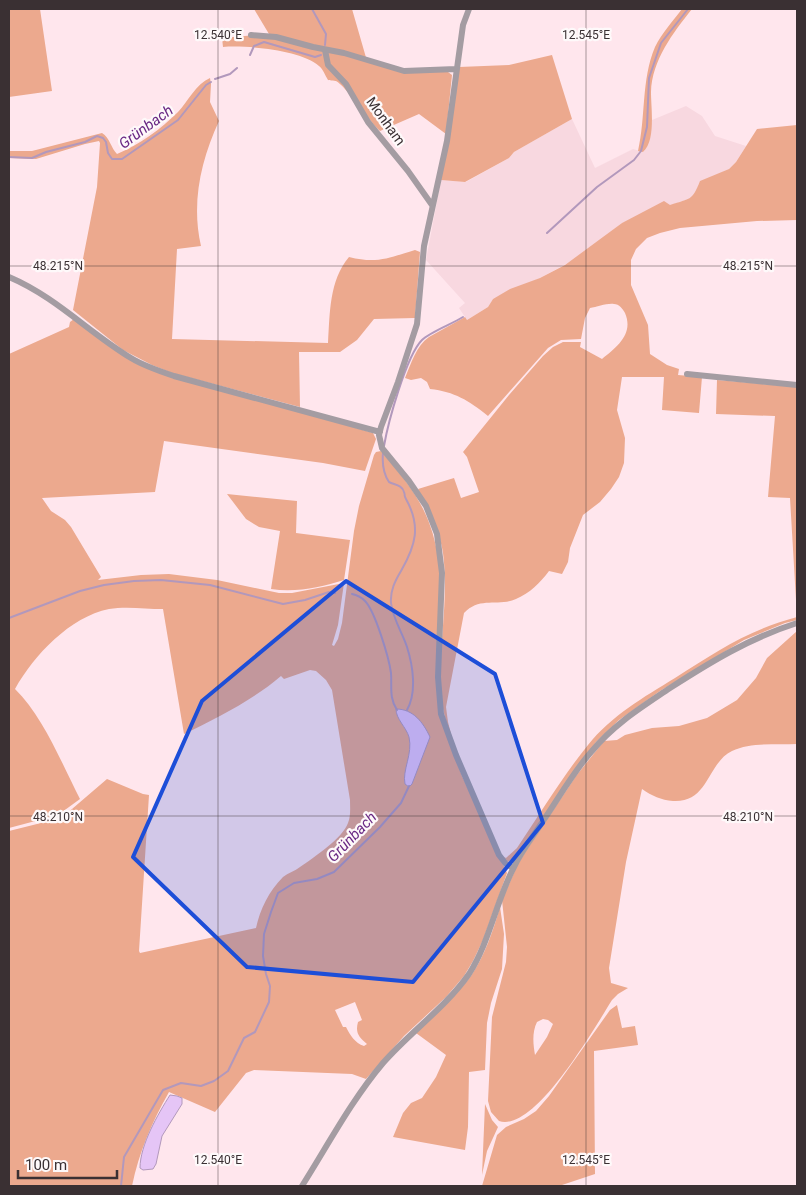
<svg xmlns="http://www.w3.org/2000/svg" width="806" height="1195" font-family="Roboto,sans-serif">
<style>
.built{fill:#f8d8e0}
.green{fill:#eca98e;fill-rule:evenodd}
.water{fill:#e5c5f6;stroke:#b298bc}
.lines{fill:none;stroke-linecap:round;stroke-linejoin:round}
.stream{stroke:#b298bc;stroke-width:2}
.minor{stroke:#a49ca2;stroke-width:6}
.marked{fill:#1d4ed8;fill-opacity:0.2;stroke:#1d4ed8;stroke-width:4;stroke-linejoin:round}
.ticks{fill:none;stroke:#3a3033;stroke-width:1;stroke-opacity:0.45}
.labels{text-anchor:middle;stroke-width:4.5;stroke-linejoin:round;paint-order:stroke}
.street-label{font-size:14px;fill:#3a3033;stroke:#fef9fa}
.water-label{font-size:15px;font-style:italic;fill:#692884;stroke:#fef9fa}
.ticks-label{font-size:12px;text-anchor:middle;fill:#3a3033;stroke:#fef9fa;stroke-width:4.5;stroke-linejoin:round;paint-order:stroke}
</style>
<rect width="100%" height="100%" fill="#ffe6ed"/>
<path class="built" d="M686,106l16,10 13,20 31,10 -10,16 -7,7 -30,14 -2,8 -6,7 -69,25 -45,35 -37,20 -47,21 -5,8 -21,13 -8,-12 6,-5 -39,-43 15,-80 25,2 43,-24 5,-6 58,-33 23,49 38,-19 10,3 2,-2 4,-11 3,-19z"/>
<path class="green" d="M9,9h31l12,82 -43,6z
M254,9h98l15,52 24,8 57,3 4,3 -6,59 -27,-20 -39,17c-12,-11 -34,-45 -44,-50 -1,0 -8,-1 -8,-1 -3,-5 -5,-11 -9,-14 -17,-16 -72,-21 -96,-19l-1,-9 47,-4z
M682,9h10c-19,24 -40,51 -41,83 0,16 5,49 -8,60l-5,-1c8,-34 3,-71 17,-104 7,-14 18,-26 27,-38z
M552,55l20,64 -58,33 -5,6 -44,24 -24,-2 18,-113 50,-2z
M210,78l1,6 -1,18 9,19c-18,39 -28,82 -18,125l-24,3 -5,90 156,4c2,-30 1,-62 21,-86 28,7 39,1 66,-7l5,2 -5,66 -41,1 -17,21 -17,12h-41l1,55 -128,-34 -20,-8 -29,-15 -50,-40 24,-123 3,-44 -1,-2 -14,3 -49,15 -27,-1v-7h23l70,-18c8,5 9,15 15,21 22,-9 44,-25 61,-42 10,-11 18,-28 32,-34z
M797,125v95l-40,1 -77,7 -20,5 -13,5 -11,11 -5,11v25l17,40 2,29 17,11 12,4 -1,6 24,2 -3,36 -37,-3 2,-33h-42l-5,33 8,28 -1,25 -5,14 -8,12 -11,13 -17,13 -13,33 -2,14 -6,12 -13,-3c-9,12 -19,22 -33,28 -19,8 -36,-3 -52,14l-18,94 2,15 5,20c-3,-11 -8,-22 -10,-33 -8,-51 7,-104 0,-156 -3,-22 -16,-43 -25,-64l36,-11 7,20 18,-6 -12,-35 -4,-5 46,-57 34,-39 10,-9 10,-5h18l-1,5 22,12c15,-12 32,-25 23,-46 -2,-4 -6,-9 -11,-9 -7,-1 -17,3 -24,4l-5,10 -4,21 -20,1 -13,8 -60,68c-20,-16 -33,-24 -58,-27l-3,-7 -6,-4 -10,2 -6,-2c6,-14 11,-32 24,-41l36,-20 2,3 21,-13 5,-8 17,-10 30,-11 25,-13 57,-42 42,-22 6,4c21,-7 22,-4 30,-24l29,-12 7,-7 21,-33z
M74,319l66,46 233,68 3,6 -11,32 -42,-8 -159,-22 -9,51 -113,6 9,13 14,9 6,7 30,50 -3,3 43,-5 28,-1 48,6 62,13h13l52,-10 -6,42 -6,20 2,1 4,-7 4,-16 12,-92 5,-25 15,-51 2,-3 5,-1c33,39 51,61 58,113l1,154 22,58 45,97 -24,67 -10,21 -9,15 -18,21 -42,39 -38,43 -14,-5 -98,-4 -8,3 -31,39 -46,-20c-17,30 -30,60 -37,94h-123v-355l44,-11 5,1 49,-42 36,15 6,1 -10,156 1,2 116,-25c4,-19 13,-37 27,-51 5,-4 12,-6 17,-10 13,-9 43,-29 48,-44 3,-7 2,-16 2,-23l-18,-110 -6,-10 -10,-9 -6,-1 -26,9 -3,-3c-28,24 -64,42 -97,58l-21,-125c-17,0 -37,-3 -54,0 -39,8 -75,46 -94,80 28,27 47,75 65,110l-22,16 -49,13v-474l60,-27 1,-5zM355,1002l7,18 -4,2c-3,11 1,15 9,22l-3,2c-9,-3 -14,-11 -18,-19h-3l-8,-17z
M717,380l80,7v233l-12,3 -41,17 -84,51 -41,29 -23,22 -75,107 -6,8 -7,5 -4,-5 2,1 11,-10c23,-34 45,-71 71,-103 23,-29 56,-48 87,-67 42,-27 73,-48 122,-61l-7,-119 -22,-1 7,-81 -59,-2z
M227,494l70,7 -1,32 54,7 -6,40c-23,7 -48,13 -73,9l9,-58 -21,-4 -13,-8z
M797,631v113c-20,1 -46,-2 -65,7 -25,12 -23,52 -59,50 -12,-1 -21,-5 -31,-12l-16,73 -17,106 2,15 17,5 -10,6 -6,6c-17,27 -77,133 -113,121l-8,-9 -3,-11 4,-84 14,-55 1,-15 -5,-47 15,-34 9,-15 50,-75 28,-35 13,-1 8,-5 27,-7 27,-2 28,-8 30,-18 19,-22 11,-20zM543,1019l5,1 5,4 -6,13 -12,18c-2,-11 -3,-23 2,-33z
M500,907l4,27 -2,35 -11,34 -4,20 -2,47 -16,2 -1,55 -3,23 -72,-13 10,-24 8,-10 11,-5 14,-21 10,-22 -30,-22c18,-18 40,-37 55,-57 14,-21 22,-45 29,-69z
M617,1005l5,23 13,-2 3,19 -44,6 1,123 -36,12h-77l15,-51 9,-8 18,-8 12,-8 13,-15 61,-86z
M485,1104l7,16 6,7 -11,24 -5,24z"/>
<path class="water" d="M396,709c17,0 27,13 34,28l-18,47 -3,3 -4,-3c-3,-14 8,-30 4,-47 -3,-10 -13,-18 -13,-28z
M170,1095l7,1 5,2v6l-20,32 -6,28 -3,5 -10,1 -3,-2c0,-23 18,-54 30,-73z"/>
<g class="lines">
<path class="stream" d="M312,9l14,25 -1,11
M250,55l4,-9 10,-4 51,15 6,-2
M215,79l15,-5 7,-6
M9,157l23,1 14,-6 39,-10 12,-6 6,2 3,4 2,11 4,6h10l56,-39 28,-35 5,-3
M547,233l50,-46 37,-27 7,-9 6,-24 2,-49 12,-35 27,-34
M384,446c4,-23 22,-90 38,-106 8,-8 30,-16 41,-23
M383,453c-1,11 0,20 6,29 6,3 13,3 15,10 2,6 -1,1 2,7 15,27 10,46 -5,72 -6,10 -11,20 -10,32 2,16 11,29 16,44 6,19 10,45 0,63
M352,594c5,1 9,3 13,7 10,10 24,57 26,72 1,14 -2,25 6,37
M9,618l71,-27 24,-6 30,-4 27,-1 49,5 73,19 22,-4 24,-8 6,1
M121,1186l3,-29 39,-67 18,-7 20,3 13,-5 14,-10 16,-33 11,-6 14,-30 1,-16 -4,-12 -3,-18 1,-22 7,-22 7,-19 16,-10 23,-4 17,-7 46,-45 21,-24 8,-17"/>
<path class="minor" d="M469,9l-6,16 -16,116 -23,105 -7,78 -19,58 -17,45 -2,8 3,13 27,33 17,25 11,28 5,39 -4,104 3,37 15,41 43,100 7,9 7,4
M251,35l25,2 37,10 31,6 60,18 52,-2
M325,50l3,15 18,19 22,38 40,49 24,34
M9,277c47,20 79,55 122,81 13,8 28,13 43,18l206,56
M687,374l110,11
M302,1186c26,-41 49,-85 81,-123 27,-31 62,-55 86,-89 21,-33 27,-73 45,-107 8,-17 21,-33 31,-49 15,-22 29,-47 47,-67 22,-27 50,-44 78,-63 42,-27 80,-50 127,-65"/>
</g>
<path class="marked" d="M346,581l149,93 48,149 -130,159 -166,-15 -114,-110 69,-156z"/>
<path class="ticks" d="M218,9v1177M586,9v1177M9,266h788M9,816h788"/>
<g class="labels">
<g class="street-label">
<text transform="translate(386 121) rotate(54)" y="5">Monham</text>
</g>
<g class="water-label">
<text transform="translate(146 127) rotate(-36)" y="5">Grünbach</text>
<text transform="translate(352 837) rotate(-46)" y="5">Grünbach</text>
</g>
</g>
<g class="ticks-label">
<text x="218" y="39">12.540°E</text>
<text x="586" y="39">12.545°E</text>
<text x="58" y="270">48.215°N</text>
<text x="748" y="270">48.215°N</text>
<text x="58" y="821">48.210°N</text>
<text x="748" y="821">48.210°N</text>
<text x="218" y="1164">12.540°E</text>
<text x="586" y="1164">12.545°E</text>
</g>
<rect width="806" height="1195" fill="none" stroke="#3a3033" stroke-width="20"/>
<path d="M18 1170v8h99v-8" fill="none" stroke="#3a3033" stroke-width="2.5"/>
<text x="25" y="1170" font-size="15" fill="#3a3033" stroke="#fef9fa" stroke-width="4" paint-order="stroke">100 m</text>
</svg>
